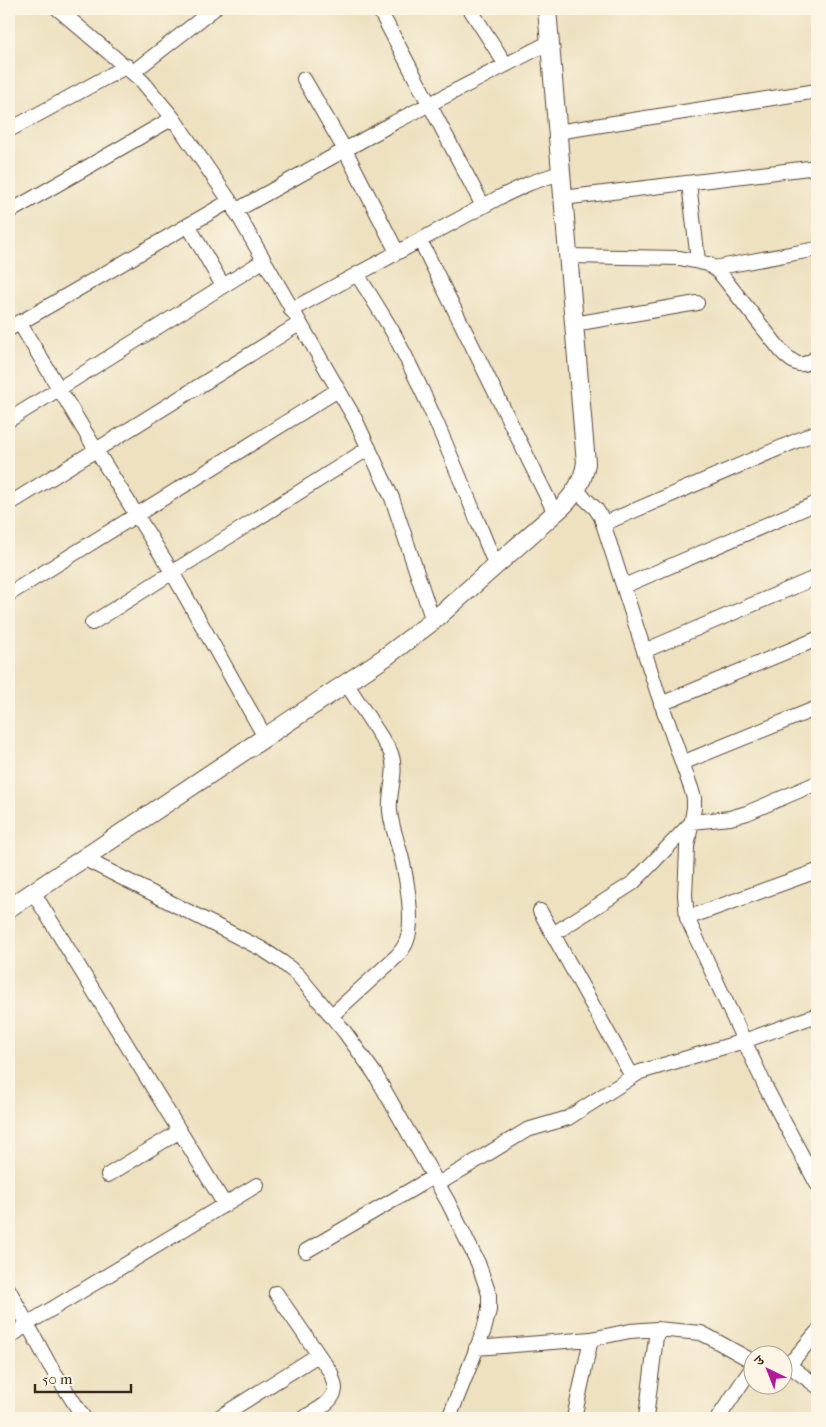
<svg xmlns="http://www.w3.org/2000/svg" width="826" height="1427" font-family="'IM FELL French Canon','Noto Serif Devanagari',serif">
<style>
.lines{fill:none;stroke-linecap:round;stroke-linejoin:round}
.minor-casing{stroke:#564536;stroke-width:16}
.tertiary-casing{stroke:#564536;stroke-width:20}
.minor{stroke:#fff;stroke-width:14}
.tertiary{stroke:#fff;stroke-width:18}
</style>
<rect width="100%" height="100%" fill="#fcf5e5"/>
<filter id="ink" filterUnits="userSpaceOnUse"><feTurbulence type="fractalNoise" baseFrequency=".02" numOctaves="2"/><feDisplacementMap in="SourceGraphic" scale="10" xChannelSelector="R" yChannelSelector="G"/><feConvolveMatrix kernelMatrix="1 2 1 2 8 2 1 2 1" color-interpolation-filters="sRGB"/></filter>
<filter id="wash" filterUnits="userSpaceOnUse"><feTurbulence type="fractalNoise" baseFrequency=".0096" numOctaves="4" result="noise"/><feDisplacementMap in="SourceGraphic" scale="20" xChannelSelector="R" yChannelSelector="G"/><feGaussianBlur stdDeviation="1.12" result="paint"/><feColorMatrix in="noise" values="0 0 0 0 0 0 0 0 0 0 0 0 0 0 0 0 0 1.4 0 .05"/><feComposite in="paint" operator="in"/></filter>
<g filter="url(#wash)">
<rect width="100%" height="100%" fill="#ede1c0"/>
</g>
<g filter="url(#ink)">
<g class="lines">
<g class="minor-casing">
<path id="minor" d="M58,9l84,72 31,37 57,83 125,218 37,79 41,123
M379,9l104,197
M470,9l36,56
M133,72l81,-63
M304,79l41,71 52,102
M9,130l118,-64
M557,132l260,-41
M689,183l9,78
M563,198l254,-31
M235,211l160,-89 155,-80
M9,212l164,-94
M188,225l35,61
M420,240l135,273
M568,256l112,2 28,6 11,8 63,80c13,13 19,17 35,5
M714,268l103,-19
M357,274c13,21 26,41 38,62 39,74 69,153 101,230
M291,310l209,-113 30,-14 30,-10
M19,322l77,128 76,122 93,165
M574,324l123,-21
M9,329l221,-128
M9,420l254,-159
M577,491l19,18 5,8 57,177 33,94 3,10v10l-7,39 -1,27 -1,21 2,23 80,172 50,94
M9,504l290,-180
M603,524l214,-92
M624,586l193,-83
M9,594l329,-204
M92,623l277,-175
M644,651l173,-74
M661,704l156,-65
M682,763l135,-55
M83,858l179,91 20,13 16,13 46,56 31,43 73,128 30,61 11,31v16l-5,20 -35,88
M33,892l192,313
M540,911l92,165
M687,918l130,-47
M553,934l80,-51 59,-61 38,-4 17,-5 70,-30
M331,1016l66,-60c4,-5 8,-9 10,-16 8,-21 -2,-73 -9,-95 -3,-11 -7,-22 -8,-34 -2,-21 9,-40 0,-60l-44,-68
M108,1175l72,-44
M438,1184l89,-54 41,-12 72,-46 104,-31 73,-26
M306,1251l127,-74
M9,1290l40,74 35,54
M276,1293l55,80c1,5 4,11 4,16 -1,14 -22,23 -32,29
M9,1338l18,-14 230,-139
M476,1348l115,-9 39,-8 27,-2 44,4 8,4 45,25
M787,1364l30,22
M784,1365l10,-6 23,-27
M218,1418l100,-63
M574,1418l17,-79
M646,1418l11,-89
M718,1418l36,-53"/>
</g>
<g class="tertiary-casing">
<path id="tertiary" d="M9,908l375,-250 49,-37 131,-116c12,-13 19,-24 22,-42l-39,-454"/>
</g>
<use href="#minor" class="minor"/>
<use href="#tertiary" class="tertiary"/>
</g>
</g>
<rect width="826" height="1427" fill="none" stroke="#fcf5e5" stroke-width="30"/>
<g transform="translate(768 1370) rotate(317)"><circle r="24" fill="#fcf5e5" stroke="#afa495"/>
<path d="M0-4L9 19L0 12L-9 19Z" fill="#b5179e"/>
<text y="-8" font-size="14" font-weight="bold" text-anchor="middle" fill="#3b2a1e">उ</text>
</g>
<path d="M35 1384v8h96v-8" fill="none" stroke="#3b2a1e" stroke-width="2.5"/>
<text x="42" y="1384" font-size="15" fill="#3b2a1e" stroke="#fcf5e5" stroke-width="4" paint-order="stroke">50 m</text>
</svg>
